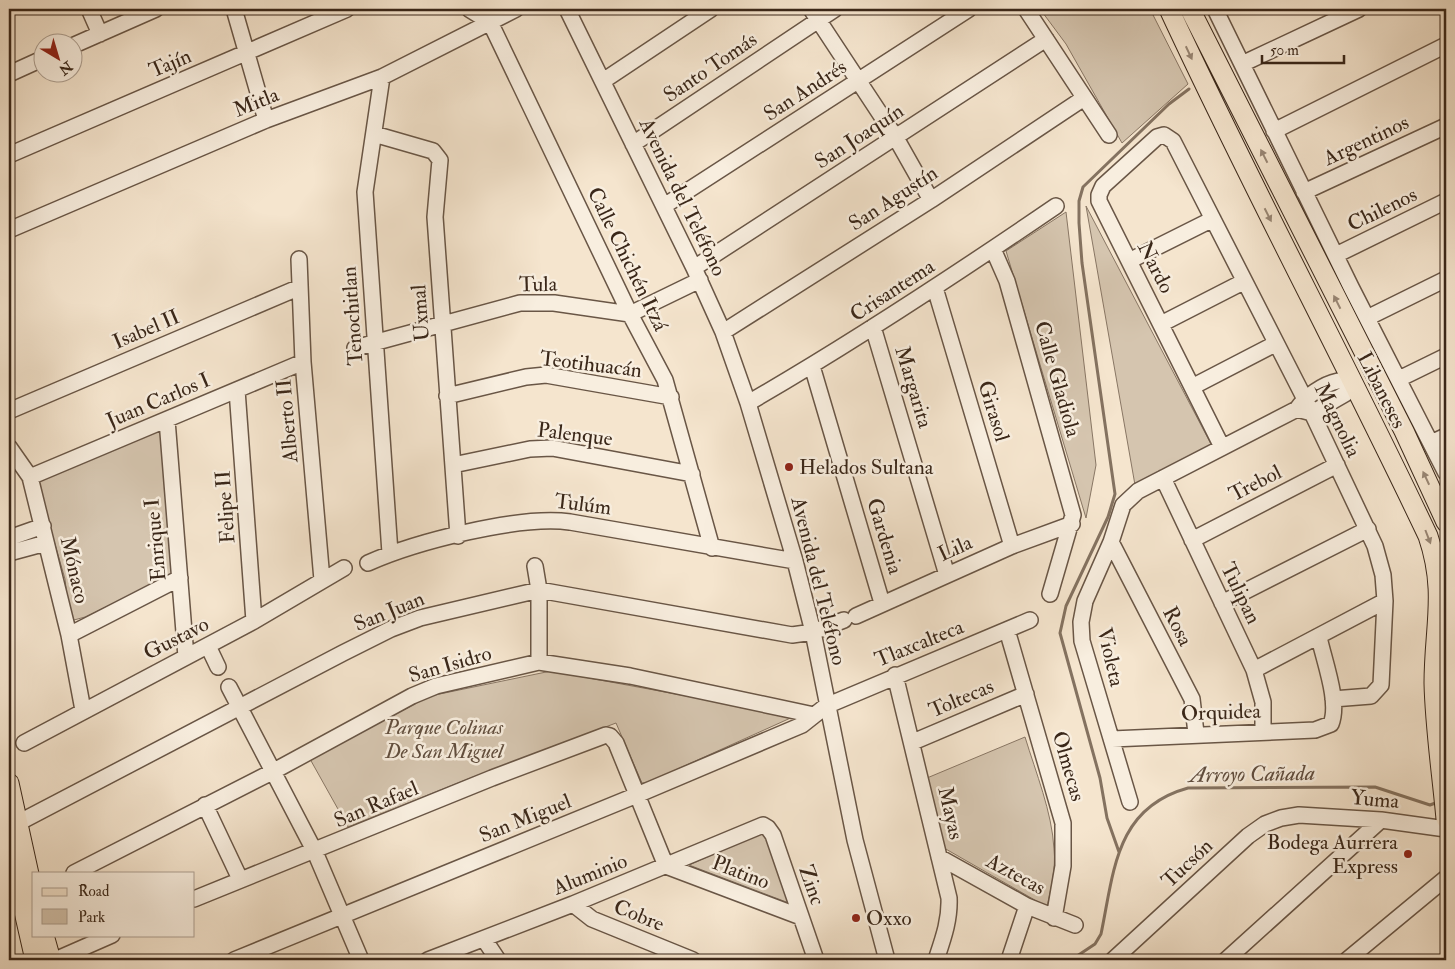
<svg xmlns="http://www.w3.org/2000/svg" width="1455" height="969" font-family="'IM FELL Double Pica',serif">
<style>
.green{fill:#d5c5af;stroke:#887664}
.lines{fill:none;stroke-linecap:round;stroke-linejoin:round}
.stream{stroke:#847260;stroke-width:3}
.minor-casing{stroke:#695646;stroke-width:18}
.major-casing{stroke:#3a2719;stroke-width:21}
.minor{stroke:#f8eedf;stroke-width:15}
.major{stroke:#f5e5ce;stroke-width:19}
.oneway{fill:#988674}
.poi-dot{fill:#8f2418;stroke:#f8eedf;stroke-width:2}
.labels{text-anchor:middle;stroke-width:5;stroke-linejoin:round;paint-order:stroke}
.street-label{font-size:21px;fill:#3a2719;stroke:#f8eedf}
.poi-label{font-size:21px;fill:#3a2719;stroke:#f8eedf;text-anchor:start}
.park-label{font-size:21px;font-style:italic;fill:#614e3e;stroke:#f8eedf}
.water-label{font-size:22px;font-style:italic;fill:#5f4c3d;stroke:#f8eedf}
</style>
<rect width="100%" height="100%" fill="#f5e5ce"/>
<filter id="stains"><feTurbulence type="fractalNoise" baseFrequency=".004" numOctaves="4"/><feColorMatrix values="0 0 0 0 .2 0 0 0 0 .09 0 0 0 0 .02 0 0 0 .5 -.17"/></filter>
<radialGradient id="worn" r=".72"><stop offset=".6" stop-color="#630" stop-opacity="0"/><stop offset="1" stop-color="#630" stop-opacity=".3"/></radialGradient>
<path class="green" d="M1040,9h110l38,75 -66,59 -56,-99z
M1086,206l126,240 -77,39z
M1066,212l30,253 -10,53 -80,-267z
M155,428l5,3 3,6 11,134 -4,7 -25,12 -15,5 -45,22 -11,3 -5,-6 -4,-35 -28,-97z
M551,671l244,45 -146,66 -7,1 -26,-60 -143,54 -125,50 -38,-68 120,-63z
M1025,737c11,36 27,75 29,112 2,20 -3,39 -7,58l-103,-59 -17,-70z
M764,832l25,71 -100,-38z"/>
<g class="lines">
<path class="stream" d="M1119,852l-12,-34 -7,-40 -40,-145 6,-27 42,-89 7,-23 -33,-231 -3,-40v-22l4,-14 86,-83 20,-15
M1071,960l24,-16 6,-10c13,-62 14,-126 87,-146l187,-1 55,18 8,-3"/>
<g class="minor-casing">
<path id="minor" d="M89,9l11,25
M234,9l32,111
M469,9l21,13 140,292 35,66 47,168
M567,9l127,259 29,64 25,71 47,158 18,71 42,208 32,120
M811,9l85,129 35,62
M1026,9l83,126
M1215,9l136,278 95,186
M72,46l84,-37
M1242,64l117,-55
M9,74l33,-15
M382,77l-17,115 25,361
M603,81l108,-72
M1274,131l172,-86
M374,134l59,17 7,9 -5,57 23,319
M633,144l202,-135
M9,155l338,-146
M1304,192l142,-66
M664,206l305,-197
M9,230l257,-110 116,-43 134,-68
M993,249l14,32 66,234 -23,79
M1336,255l110,-54
M299,259l4,103 19,218
M1129,261l84,-42
M694,268l352,-229
M935,288l77,258
M1367,318l79,-39
M1161,324l82,-42
M873,327l74,248
M723,332l208,-132 153,-102
M355,348l165,-45h34l76,11 70,-34
M812,366l70,237
M1399,379l47,-23
M1192,387l83,-43
M237,390l17,231
M447,396l79,-19 20,-2 125,22
M748,403c106,-61 207,-128 308,-197
M9,411l291,-124
M167,420l19,237
M1431,443l15,-7
M9,447l21,30 39,158 14,75
M1222,447l-123,-246v-6l4,-9 54,-49 7,-2 9,6 139,272 63,133 8,29 2,26 -4,84 -10,11 -38,3
M453,465l77,-16 22,-1 140,26
M30,477l273,-115
M1163,478l91,192 9,32v29
M9,538l34,-12
M1192,540l145,-75
M1111,542l81,157 4,34
M9,553l37,-10
M368,563c47,-21 151,-48 202,-41l225,39
M535,566l4,24v72
M1222,603l146,-74
M856,616l156,-70 60,-22
M1007,630l56,193v43l-9,52
M69,635l111,-57
M208,646l10,21
M1254,670l131,-69
M895,675l54,223c1,22 -6,41 -13,62
M229,687l86,165 46,108
M1112,739l203,-9 16,-6c9,-22 -7,-63 -12,-87
M913,742l113,-48
M24,743l230,-122 90,-53
M1130,802l-48,-161 -1,-19 4,-21 26,-59 12,-37 15,-14 159,-82c8,-12 26,-25 41,-28 5,-1 11,1 16,2l-9,11 -33,19 -15,-4
M205,805l35,74
M16,824l327,-171 48,-24 29,-11 119,-28 253,45 21,-3 31,-12
M939,857l88,49 48,19
M74,873l200,-102 138,-75 24,-10 103,-24 91,14 184,39
M194,899l298,-121 114,-43 4,1 6,7 50,123 135,51
M573,904l19,15 101,41
M484,939l14,21
M55,960l57,-25
M234,960l403,-165 165,-70 24,-19 204,-86
M428,960l145,-56 190,-79 5,3 5,7 43,125
M1009,960l18,-54
M1113,960l135,-124 17,-12 16,-6 18,-3 82,5 65,9
M1226,960l155,-140
M1347,960l99,-82"/>
</g>
<g class="major-casing">
<path id="major" d="M1169,9c82,177 175,350 259,527 19,56 6,91 6,147 1,45 8,91 12,136
M1190,9l214,422 42,91
M9,783l25,114
M9,846l26,114
M44,935l7,25"/>
</g>
<use href="#minor" class="minor"/>
<use href="#major" class="major"/>
</g>
<defs><path id="oneway-solid" d="M-6-.8H1V-3.2L6.5 0L1 3.2V.8H-6Z" transform="scale(1.25)"/></defs>
<g class="oneway">
<use href="#oneway-solid" transform="translate(1189 53) rotate(65)"/>
<use href="#oneway-solid" transform="translate(1264 156) rotate(-117)"/>
<use href="#oneway-solid" transform="translate(1268 215) rotate(63)"/>
<use href="#oneway-solid" transform="translate(1337 302) rotate(-117)"/>
<use href="#oneway-solid" transform="translate(1426 478) rotate(-115)"/>
<use href="#oneway-solid" transform="translate(1428 537) rotate(69)"/>
</g>
<g class="poi-dot">
<circle cx="789" cy="467" r="5"/>
<circle cx="1408" cy="854" r="5"/>
<circle cx="856" cy="918" r="5"/>
</g>
<g class="labels">
<g class="street-label">
<text transform="translate(170 63) rotate(-23)" y="7">Tajín</text>
<text transform="translate(710 67) rotate(-34)" y="7">Santo Tomás</text>
<text transform="translate(805 90) rotate(-33)" y="7">San Andrés</text>
<text transform="translate(256 102) rotate(-22)" y="7">Mitla</text>
<text transform="translate(859 136) rotate(-33)" y="7">San Joaquín</text>
<text transform="translate(1366 140) rotate(-25)" y="7">Argentinos</text>
<text transform="translate(683 197) rotate(64)" y="7">Avenida del Teléfono</text>
<text transform="translate(893 198) rotate(-33)" y="7">San Agustín</text>
<text transform="translate(1382 209) rotate(-26)" y="7">Chilenos</text>
<text transform="translate(628 259) rotate(64)" y="7">Calle Chichén Itzá</text>
<text transform="translate(1156 267) rotate(63)" y="7">Nardo</text>
<text transform="translate(538 284) rotate(-1)" y="7">Tula</text>
<text transform="translate(892 290) rotate(-33)" y="7">Crisantema</text>
<text transform="translate(420 313) rotate(-94)" y="7">Uxmal</text>
<text transform="translate(352 316) rotate(-94)" y="7">Tenochitlan</text>
<text transform="translate(146 329) rotate(-23)" y="7">Isabel II</text>
<text transform="translate(591 364) rotate(7)" y="7">Teotihuacán</text>
<text transform="translate(1058 379) rotate(74)" y="7">Calle Gladiola</text>
<text transform="translate(914 387) rotate(73)" y="7">Margarita</text>
<text transform="translate(1382 390) rotate(63)" y="7">Libaneses</text>
<text transform="translate(158 400) rotate(-23)" y="7">Juan Carlos I</text>
<text transform="translate(994 411) rotate(73)" y="7">Girasol</text>
<text transform="translate(1338 420) rotate(64)" y="7">Magnolia</text>
<text transform="translate(287 421) rotate(-95)" y="7">Alberto II</text>
<text transform="translate(575 434) rotate(7)" y="7">Palenque</text>
<text transform="translate(1255 483) rotate(-27)" y="7">Trebol</text>
<text transform="translate(583 504) rotate(7)" y="7">Tulúm</text>
<text transform="translate(225 507) rotate(-94)" y="7">Felipe II</text>
<text transform="translate(885 536) rotate(73)" y="7">Gardenia</text>
<text transform="translate(155 540) rotate(-95)" y="7">Enrique I</text>
<text transform="translate(955 548) rotate(-24)" y="7">Lila</text>
<text transform="translate(75 570) rotate(77)" y="7">Mónaco</text>
<text transform="translate(819 581) rotate(76)" y="7">Avenida del Teléfono</text>
<text transform="translate(1241 593) rotate(64)" y="7">Tulipan</text>
<text transform="translate(389 611) rotate(-22)" y="7">San Juan</text>
<text transform="translate(1178 626) rotate(63)" y="7">Rosa</text>
<text transform="translate(176 638) rotate(-27)" y="7">Gustavo</text>
<text transform="translate(919 643) rotate(-22)" y="7">Tlaxcalteca</text>
<text transform="translate(1111 657) rotate(77)" y="7">Violeta</text>
<text transform="translate(450 664) rotate(-16)" y="7">San Isidro</text>
<text transform="translate(961 698) rotate(-23)" y="7">Toltecas</text>
<text transform="translate(1221 712) rotate(-2)" y="7">Orquidea</text>
<text transform="translate(1069 766) rotate(74)" y="7">Olmecas</text>
<text transform="translate(1375 799) rotate(5)" y="7">Yuma</text>
<text transform="translate(376 804) rotate(-23)" y="7">San Rafael</text>
<text transform="translate(951 813) rotate(77)" y="7">Mayas</text>
<text transform="translate(525 818) rotate(-22)" y="7">San Miguel</text>
<text transform="translate(1187 863) rotate(-43)" y="7">Tucsón</text>
<text transform="translate(741 872) rotate(21)" y="7">Platino</text>
<text transform="translate(590 874) rotate(-22)" y="7">Aluminio</text>
<text transform="translate(1016 874) rotate(28)" y="7">Aztecas</text>
<text transform="translate(812 885) rotate(71)" y="7">Zinc</text>
<text transform="translate(639 915) rotate(22)" y="7">Cobre</text>
</g>
<g class="poi-label">
<text x="799" y="474">Helados Sultana</text>
<text x="1398" y="849" text-anchor="end">Bodega Aurrera<tspan x="1398" dy="24">Express</tspan></text>
<text x="866" y="925">Oxxo</text>
</g>
<g class="park-label">
<text x="444" y="734">Parque Colinas<tspan x="444" dy="24">De San Miguel</tspan></text>
</g>
<g class="water-label">
<text transform="translate(1252 773) rotate(-1)" y="8">Arroyo Cañada</text>
</g>
</g>
<rect width="1455" height="969" fill="none" stroke="#f5e5ce" stroke-width="30"/>
<rect x="10" y="10" width="1435" height="949" fill="none" stroke="#3a2719" stroke-width="2.5"/>
<rect x="15" y="15" width="1425" height="939" fill="none" stroke="#3a2719"/>
<rect x="32" y="872" width="162" height="65" fill="#f8eedf" stroke="#ac9e90"/>
<rect x="42" y="888" width="25" height="8" fill="#f5e5ce" stroke="#ac9e90"/>
<text x="78" y="896" font-size="15" fill="#3a2719">Road</text>
<rect x="42" y="909" width="25" height="15" fill="#d5c5af" stroke="#ac9e90"/>
<text x="78" y="922" font-size="15" fill="#3a2719">Park</text>
<g transform="translate(58 58) rotate(142)"><circle r="24" fill="#f8eedf" stroke="#ac9e90"/>
<path d="M0-4L9 19L0 12L-9 19Z" fill="#8f2418"/>
<text y="-8" font-size="14" font-weight="bold" text-anchor="middle" fill="#3a2719">N</text>
</g>
<path d="M1262 55v8h82v-8" fill="none" stroke="#3a2719" stroke-width="2.5"/>
<text x="1270" y="55" font-size="15" fill="#3a2719" stroke="#f8eedf" stroke-width="4" paint-order="stroke">50 m</text>
<rect width="100%" height="100%" filter="url(#stains)"/>
<rect width="100%" height="100%" fill="url(#worn)"/>
</svg>
